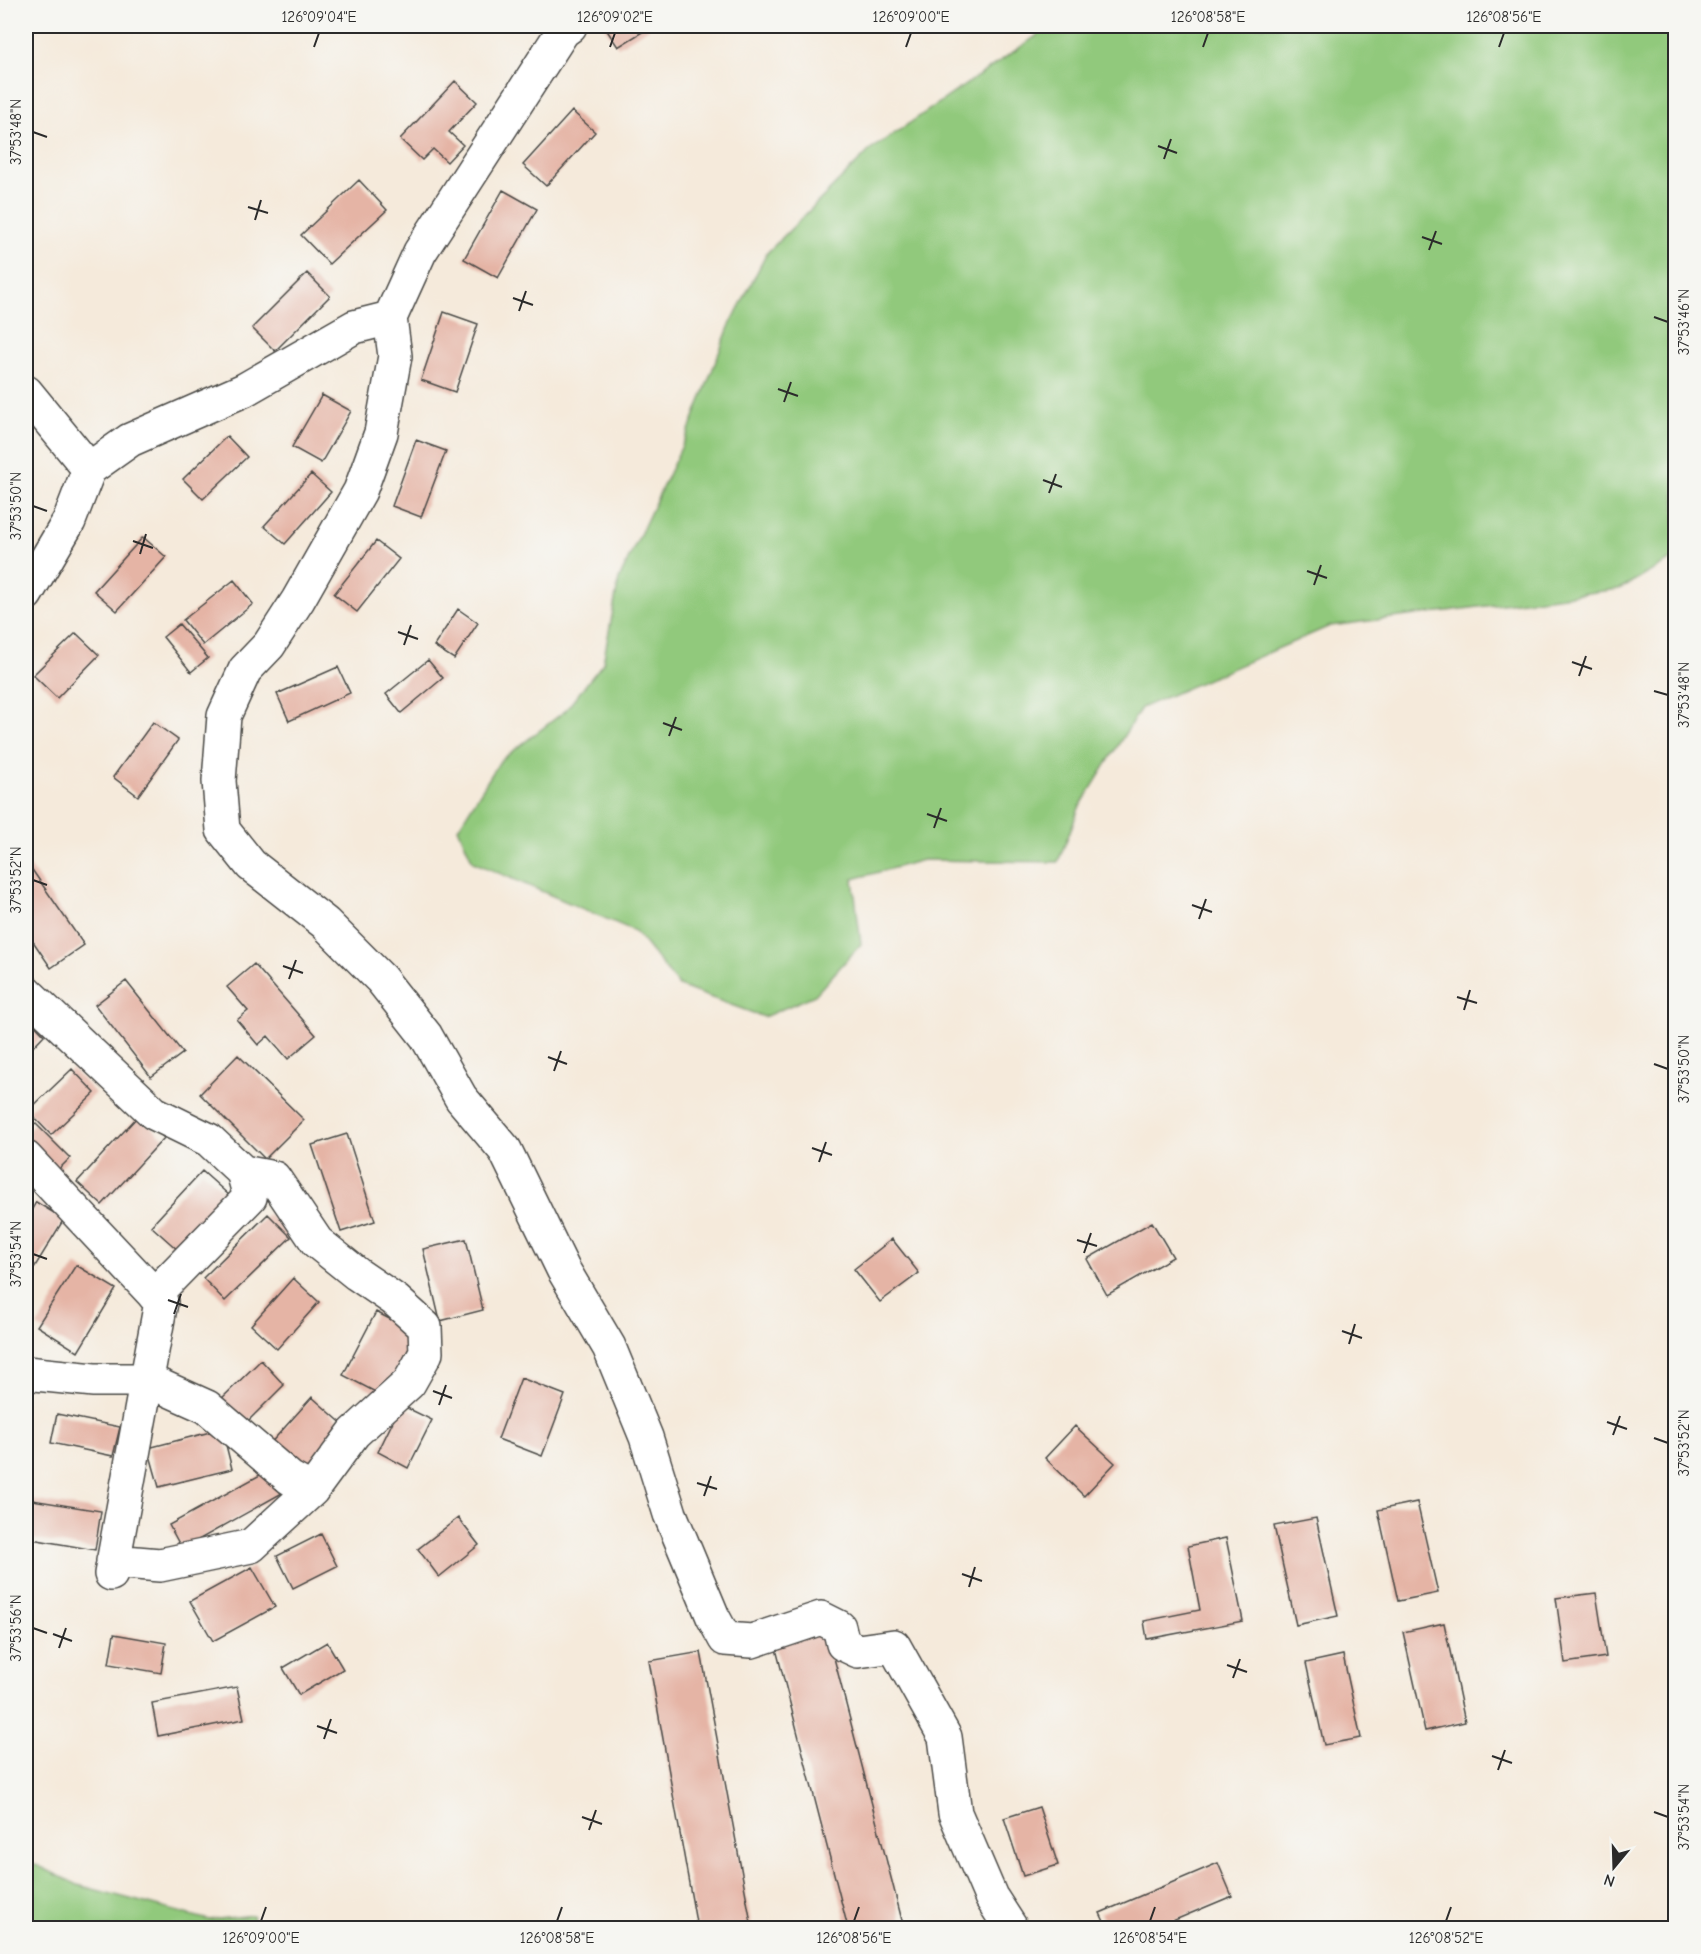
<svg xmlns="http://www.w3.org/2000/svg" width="1701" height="1954" font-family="'Comic Neue',sans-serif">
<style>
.green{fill:#91c97b;stroke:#5e7a53;stroke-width:1.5}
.building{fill:#e5b4a5}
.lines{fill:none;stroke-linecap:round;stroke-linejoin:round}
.minor-casing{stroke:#494845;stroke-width:36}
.minor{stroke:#fff;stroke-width:33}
.ticks{fill:none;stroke:#2b2b2b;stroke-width:2}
.neatline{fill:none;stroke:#2b2b2b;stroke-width:2}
.ticks-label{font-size:15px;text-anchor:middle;fill:#2b2b2b}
</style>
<rect width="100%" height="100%" fill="#f6f6f2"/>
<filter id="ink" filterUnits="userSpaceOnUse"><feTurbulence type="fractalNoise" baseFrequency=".0167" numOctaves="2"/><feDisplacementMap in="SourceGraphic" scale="12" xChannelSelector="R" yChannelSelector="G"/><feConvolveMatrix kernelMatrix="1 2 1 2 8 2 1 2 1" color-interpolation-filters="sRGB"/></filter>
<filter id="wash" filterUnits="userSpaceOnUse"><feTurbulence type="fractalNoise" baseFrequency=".008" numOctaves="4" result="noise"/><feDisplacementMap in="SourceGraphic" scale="24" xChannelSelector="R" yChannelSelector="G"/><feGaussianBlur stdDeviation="1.35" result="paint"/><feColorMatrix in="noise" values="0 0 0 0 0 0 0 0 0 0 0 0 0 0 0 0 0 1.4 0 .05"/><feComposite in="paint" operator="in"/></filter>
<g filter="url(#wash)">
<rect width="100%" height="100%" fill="#f5eadb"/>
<path class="green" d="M1051,26h624v532l-56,31 -289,37 -189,82 -62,100 -21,54 -135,-2 -70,19 8,65 -46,51 -51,22 -85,-31 -44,-55 -162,-69 -15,-34 42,-67 65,-50 38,-48 16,-84 69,-146 41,-106 38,-74 102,-102z
M26,1860l52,25 131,35 44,-5 -1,13h-226z"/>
<g id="blocks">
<path class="building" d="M604,26h48l-34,21z
M455,81l22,21 -28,30 14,13 -16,17 -14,-13 -11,11 -22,-21z
M572,111l23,21 -49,54 -23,-21z
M359,180l28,30 -58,54 -28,-29z
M503,190l34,19 -39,69 -34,-19z
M307,273l23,23 -55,55 -23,-23z
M444,312l34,12 -23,68 -34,-12z
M322,395l29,16 -30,52 -29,-16z
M227,436l20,21 -44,42 -20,-20z
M416,440l30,11 -25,66 -29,-11z
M311,474l20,18 -46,52 -21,-18z
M143,537l23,20 -49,54 -23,-20z
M376,541l23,18 -42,53 -23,-18z
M234,580l19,24 -50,41 -20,-25z
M458,609l20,14 -24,36 -20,-13z
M179,624l29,34 -17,14 -28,-35z
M76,633l23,22 -42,43 -24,-23z
M428,660l15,18 -42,35 -15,-19z
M338,667l12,26 -61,28 -12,-27z
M153,722l25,18 -40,56 -25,-19z
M26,861l58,84 -33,23 -25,-37z
M254,964l62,71 -28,24 -20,-23 -10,9 -21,-25 11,-9 -21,-24z
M126,981l57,72 -32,24 -56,-72z
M26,1016l18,19 -18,19z
M238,1055l66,65 -39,39 -65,-65z
M72,1069l23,24 -44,42 -23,-24z
M139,1115l25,23 -62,67 -25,-23z
M35,1123l35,35 -16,16 -28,-28v-13z
M347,1134l28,87 -34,11 -29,-87z
M202,1171l28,25 -51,55 -28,-25z
M36,1202l28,17 -38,62v-61z
M268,1214l23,23 -66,64 -22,-23z
M1152,1222l21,35 -66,38 -20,-36z
M466,1239l17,71 -43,11 -17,-72z
M892,1239l27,34 -39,29 -26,-33z
M76,1265l40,24 -38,63 -41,-26z
M293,1278l26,24 -42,47 -26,-24z
M376,1312l41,21 -34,63 -40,-21z
M261,1360l23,25 -42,42 -25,-24z
M521,1378l44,17 -23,61 -44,-17z
M312,1397l34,30 -44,49 -34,-30z
M401,1405l31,15 -24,48 -30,-16z
M57,1414l63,13 -7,29 -62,-13z
M1075,1426l40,37 -31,33 -39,-38z
M222,1429l10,40 -73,18 -11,-39z
M271,1469l13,23 -102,57 -13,-24z
M26,1499l75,12 -6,39 -69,-12z
M1417,1502l21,91 -40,8 -20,-91z
M458,1518l21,27 -40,32 -21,-28z
M1316,1518l22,98 -42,9 -22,-99z
M321,1534l16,32 -44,22 -16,-32z
M1226,1538l17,83 -96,18 -3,-18 56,-11 -12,-64z
M252,1567l23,40 -62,34 -23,-40z
M1596,1593l10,64 -41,6 -9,-65z
M1444,1623l21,99 -40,9 -22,-99z
M826,1627l78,301h-56l-74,-287z
M114,1634l52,9 -5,30 -52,-9z
M327,1642l16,27 -44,26 -16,-27z
M701,1652l51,276h-55l-48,-267z
M1343,1655l18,83 -37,7 -18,-82z
M237,1687l7,32 -86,17 -6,-33z
M1039,1807l19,58 -35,11 -19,-58z
M1218,1863l14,33 -76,32h-49l-7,-15z"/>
</g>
</g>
<g filter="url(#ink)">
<use href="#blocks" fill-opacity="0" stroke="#494845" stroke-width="1.5"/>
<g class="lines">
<g class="minor-casing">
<path id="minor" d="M570,26l-7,5 -143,221 -30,66 5,38 -14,77 -21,58 -62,109 -29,45 -24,25 -21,46 -5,65 4,49 28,35 74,58 56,56 45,57 35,62 44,52 58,119 46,78 37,90 24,77 43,103 12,22 27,2 69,-23 18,9 4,17 15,7 36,-5 51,91 10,76 36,84 20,31
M26,392l63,77
M26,594l43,-73 20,-52 41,-29 114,-50 110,-63 36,-9
M26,992l128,121 55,27 34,32 7,25 -96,98
M26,1158l135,144 -50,272
M26,1373l68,7h53l60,27 83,71 22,12
M113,1561l47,4 91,-19 61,-56 42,-57 55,-50 17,-30 -1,-26 -30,-27 -38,-26 -40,-32 -43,-64 -31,-6"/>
</g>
<use href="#minor" class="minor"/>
</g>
</g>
<path class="ticks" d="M314,47l5,-14M610,47l5,-14M906,47l5,-14M1203,47l5,-14M1499,47l5,-14M33,132l14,5M1158,146l19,7M1164,159l7,-20M248,207l20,6M255,220l6,-20M1422,237l20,7M1429,250l7,-19M513,298l20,7M519,311l7,-20M1654,317l14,5M778,389l20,7M784,402l7,-20M1043,480l19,7M1049,493l7,-19M33,506l14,5M133,541l20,7M140,554l6,-20M1307,571l20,7M1314,585l7,-20M398,632l20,7M404,645l7,-20M1572,662l20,7M1579,676l7,-20M1654,691l14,4M663,723l19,7M669,736l7,-19M927,814l20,7M934,828l7,-20M33,880l14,5M1192,905l20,7M1199,919l7,-20M283,966l20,7M289,979l7,-19M1457,997l20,6M1464,1010l6,-20M548,1057l19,7M1654,1064l14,5M554,1071l7,-20M812,1148l20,7M819,1162l7,-20M1077,1240l20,6M1084,1253l7,-20M33,1254l14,5M168,1300l20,7M174,1314l7,-20M1342,1331l20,7M1349,1344l6,-20M433,1391l19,7M439,1405l7,-20M1607,1422l20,7M1613,1435l7,-19M1654,1438l14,5M697,1483l20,6M704,1496l7,-20M962,1574l20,7M969,1587l6,-20M33,1628l14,5M53,1634l19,7M59,1648l7,-20M1227,1665l20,7M1233,1678l7,-19M317,1726l20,7M324,1739l7,-20M1492,1756l20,7M1498,1770l7,-20M1654,1812l14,5M582,1817l20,7M589,1830l7,-20M261,1921l5,-14M557,1921l5,-14M854,1921l5,-14M1150,1921l5,-14M1446,1921l5,-14"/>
<rect width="1701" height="1954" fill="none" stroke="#f6f6f2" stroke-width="66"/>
<g transform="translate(1614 1867) rotate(199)" stroke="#f6f6f2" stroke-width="4.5" paint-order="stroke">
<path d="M0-4.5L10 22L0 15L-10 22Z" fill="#2b2b2b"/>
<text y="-9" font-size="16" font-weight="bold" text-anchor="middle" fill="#2b2b2b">N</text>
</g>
<rect x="33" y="33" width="1635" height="1888" class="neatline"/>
<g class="ticks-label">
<text x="319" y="22">126°09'04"E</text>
<text x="615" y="22">126°09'02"E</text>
<text x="911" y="22">126°09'00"E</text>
<text x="1208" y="22">126°08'58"E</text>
<text x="1504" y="22">126°08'56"E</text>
<text transform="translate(16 132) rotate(-90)" y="5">37°53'48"N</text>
<text transform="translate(1684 322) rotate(-90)" y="5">37°53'46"N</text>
<text transform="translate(16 506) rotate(-90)" y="5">37°53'50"N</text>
<text transform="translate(1684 695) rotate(-90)" y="5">37°53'48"N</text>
<text transform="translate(16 880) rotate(-90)" y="5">37°53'52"N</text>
<text transform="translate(1684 1069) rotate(-90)" y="5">37°53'50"N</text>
<text transform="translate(16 1254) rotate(-90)" y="5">37°53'54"N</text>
<text transform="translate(1684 1443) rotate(-90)" y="5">37°53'52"N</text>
<text transform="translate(16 1628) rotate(-90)" y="5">37°53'56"N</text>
<text transform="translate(1684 1817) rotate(-90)" y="5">37°53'54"N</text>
<text x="261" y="1943">126°09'00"E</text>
<text x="557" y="1943">126°08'58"E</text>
<text x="854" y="1943">126°08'56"E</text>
<text x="1150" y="1943">126°08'54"E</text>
<text x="1446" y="1943">126°08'52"E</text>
</g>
</svg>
